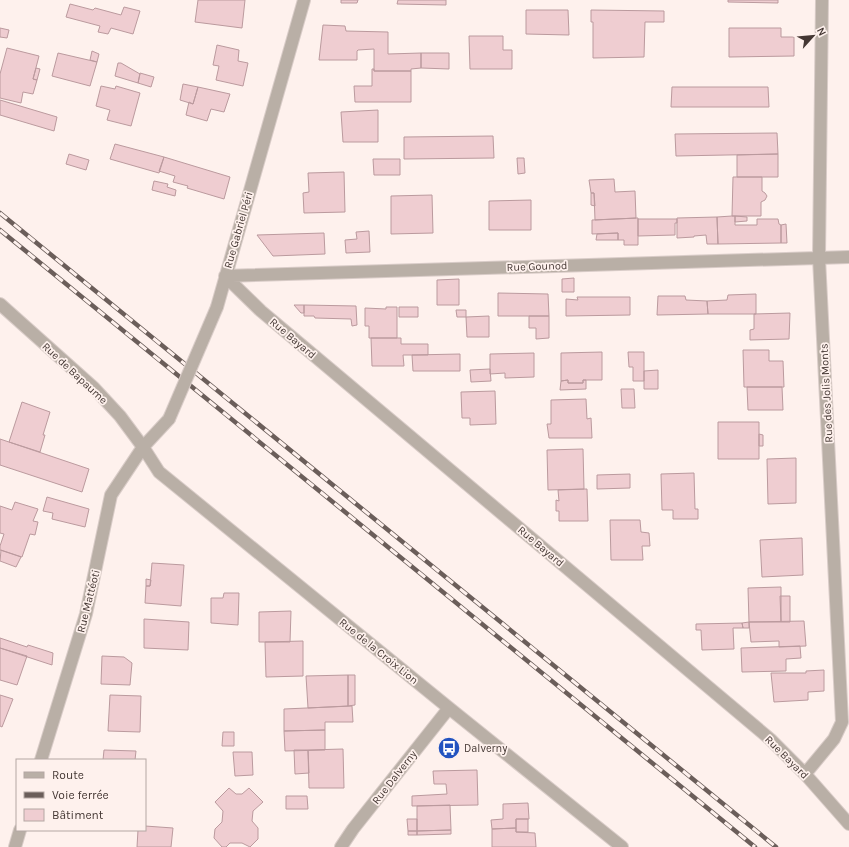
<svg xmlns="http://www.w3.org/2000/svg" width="849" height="847" font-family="Karla,sans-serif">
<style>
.building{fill:#efcdd1;stroke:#bb9a9e}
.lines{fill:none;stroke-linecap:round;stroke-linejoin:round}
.street-casing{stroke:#d9ccc8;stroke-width:14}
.street{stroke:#b9afa6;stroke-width:12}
.rail-casing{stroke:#6b5e5a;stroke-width:4.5}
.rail{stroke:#fef1ed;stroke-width:3;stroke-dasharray:9;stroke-linecap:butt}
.street-bridge-casing{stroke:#d9ccc8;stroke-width:14;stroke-linecap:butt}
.street-bridge{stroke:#b9afa6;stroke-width:12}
.labels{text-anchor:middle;stroke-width:3.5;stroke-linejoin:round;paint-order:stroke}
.street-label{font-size:11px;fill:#443733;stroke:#fef1ed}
.poi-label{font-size:11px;fill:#443733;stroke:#fef1ed;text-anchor:start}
</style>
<rect width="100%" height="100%" fill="#fef1ed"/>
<path class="building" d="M198,0h47l-3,28 -47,-6z
M341,0h17l-1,3h-16z
M398,0h48v5l-49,-1z
M728,0h50v3l-50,-1z
M70,4l23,6 2,-2 26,7 3,-8 16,4 -7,23 -22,-6 -3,6 -10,-2 2,-6 -34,-9z
M526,10h42l1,25 -43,-1z
M591,10l73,1v11h-19l-1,35 -51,1v-36h-2z
M323,25l22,1 1,5 42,1v22l33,-1v15l-10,1v2h-37v-22l-16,1 -1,1v9h-38z
M0,28l9,2 -2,8 -7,-1z
M729,28h52v9h13v19l-65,1z
M469,36h34v14h9v19h-42z
M217,45l22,5 -1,11 10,2 -5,23 -27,-6 3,-14 -6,-1z
M7,48l32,8 -6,23 4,1 -4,14 -10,-2 -2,11 -21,-5v-24z
M92,51l7,3 -2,8 -7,-2z
M58,53l39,9 -7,24 -38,-10z
M421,53h28v16l-28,-1z
M118,63h3l19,11 -2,9 -23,-7z
M36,68l4,1 -3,11 -4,-1z
M372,69h2v2h37v31h-56l-1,-16h18z
M140,73l14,4 -3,10 -13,-4z
M183,84l15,3 -5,17 -13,-4z
M101,86l14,3 1,-3 24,7 -9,33 -24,-6 3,-10 -14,-4z
M198,87l32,7 -6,18 -13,-3 -4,12 -21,-6 3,-13 4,2z
M672,87h96l1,20h-98z
M0,100l57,17 -3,14 -54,-16z
M378,110v32h-35l-2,-30z
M777,133l1,21 -102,2 -1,-22z
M493,136l1,22 -90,1v-22z
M115,144l49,13 -5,16 -49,-14z
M69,154l20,6 -3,10 -20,-6z
M778,154v23h-41v-22z
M164,157l66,20 -6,22 -37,-11 1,-2 -15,-4 2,-6 -16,-5z
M517,158h7l1,15 -7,1z
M373,159h27v16h-26z
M344,172l1,40 -41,1 -1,-20 6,-1 -1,-19z
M733,177h29v14l3,2 2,3 -2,4 -4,2v14h-29z
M614,179l1,13 20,-1 1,27 -41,2 -1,-27h-3l-2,-13z
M154,181l14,3 -1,3 9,3 -1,6 -23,-6z
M591,193h3l1,13 -4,-1z
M432,195l1,38 -42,1v-38z
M531,200v30h-42v-29z
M732,216h3v9h22v-6h21l1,5 2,1v18l-63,1 -1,-27z
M735,216l12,1v4l-12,1z
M717,217l1,27h-11l-1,-9 -12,1v1l-17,1v-20z
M638,218v27h-14v-5h-6v-7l-26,1v-14z
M638,219h39v4h-2v12l-37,1z
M786,224l1,19h-6v-18z
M369,231l1,21 -24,1 -1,-13 12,-1 -1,-7z
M324,233l1,21 -52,2 -16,-21z
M618,233v7h-22l1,-6z
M574,278v14h-12v-13z
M459,279v26h-22v-25z
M498,293l50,1 1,22h-51z
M756,294v20h-48l-1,-13 20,-1 1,-5z
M658,296h27l1,4 21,1 1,13 -51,1z
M577,297h53v18l-64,1v-17l12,1z
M294,305h10v8h-3z
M304,305l52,1 1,19 -5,1 -1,-7 -36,-1 -1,-2h-10z
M386,307h11v31h-28v-12h-4v-18l21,1z
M399,307h19v10h-19z
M456,310h10v7h-9z
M790,313l-1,26 -39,1v-10l4,-1v-15z
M489,316v21h-22l-1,-20z
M529,316h20v22l-13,1v-11h-7z
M371,338h30v6h27v11h-25l1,11h-32z
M743,350h26v11h14l1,26h-40z
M602,352v28h-19v3h-15v-3l-7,1v-28z
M628,352h16v29h-11v-14h-4z
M534,353v24l-29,1v-5l-15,1v-20z
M460,354v17h-47l-1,-16z
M490,369l1,12 -20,1 -1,-12z
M658,370v19h-14v-18z
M568,380v3h15v-3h3v9l-26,1 1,-9z
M747,387h35l1,23h-35z
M621,389h13l1,19h-13z
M495,391l1,33 -26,1v-7h-8l-1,-26z
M586,399l1,20 4,-1 1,20h-43l-2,-14h4v-24z
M22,402l28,10 -7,23h2l-5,17 -31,-10z
M718,422h41v37h-41z
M759,434l4,1v11h-4z
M0,439l89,30 -7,23 -82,-27z
M583,449l1,40 -36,1 -1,-40z
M796,458v45l-28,1 -1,-45z
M694,473l1,36h3v10h-25v-9h-11l-1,-36z
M630,474v14l-33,1v-14z
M587,489l1,32h-29v-10h-3v-11l3,1 -1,-11z
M47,497l42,12 -4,18 -33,-8 1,-6 -10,-2z
M15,502l23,7 -5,12 5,1 -3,13 -5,-1 -8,23 -22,-7v-4l4,-12 -4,-1v-27l12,4z
M610,520h30l1,12 8,1 1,13h-8l1,14h-32z
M802,538l1,37 -41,2 -2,-37z
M1,550l20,7 -5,10 -16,-6z
M152,563l32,2 -3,41 -36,-3 1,-17h4z
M146,579l5,1 -1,6h-4z
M781,587v35h-32l-1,-34z
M224,593h15l-1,32 -27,-2v-25h12z
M780,596h10v26h-9z
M291,611l-1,31h-31v-30z
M144,619l45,3 -1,28 -44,-2z
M804,621l2,25 -27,1v-6l-28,1 -2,-20z
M749,622v6h-6l-1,-5z
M742,623l1,5h-10l1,21 -32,1 -1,-20h-5v-6z
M0,638l27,9 1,-2 25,8 -1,12 -52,-17z
M303,641v35l-37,1 -1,-35z
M800,646l1,12 -15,1v12l-44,1 -1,-24z
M0,648l27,8 -10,29 -17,-5z
M102,656l22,1 8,6 -2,22 -29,-1z
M824,670v21l-16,1v8l-34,2 -3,-29h35v-2z
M348,675v31l-40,2 -2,-32z
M348,675h7v30l-7,1z
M0,695l13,4 -11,28 -2,-1z
M110,695l31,1 -1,36 -32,-1z
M352,706l1,16h-28v8l-41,1v-22z
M325,730v20l-40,1 -1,-20z
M223,732h11v14h-12z
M343,749l1,39h-35l-1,-38z
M104,750l32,1 -1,9h-32z
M294,750h14l1,23 -14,1z
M233,752h19l1,23 -18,1z
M477,770l1,35 -66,1v-10l35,-2 -1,-10h-12l-1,-13z
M229,788l7,6h6l7,-6 14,14 -10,9 -1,10 6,7v11l-8,8 -8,-4h-12l-4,4h-4l-8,-9 1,-9 7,-7 1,-11 -8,-9z
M286,796h21l1,13h-22z
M528,803l1,16h-13v9l-24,1 -1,-9 12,-1v-15z
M450,805l1,25 -34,1v-25z
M407,819h10v12h-9z
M516,819h12v13h-12z
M145,826l28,2 -2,19h-34l1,-17h7z
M516,828v4l19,1 1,14h-44v-18z
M451,830v4l-34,1v-4z
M408,831h9v4h-9z"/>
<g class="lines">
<g class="street-casing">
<path id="street" d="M225,276l36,35 509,428 35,35 44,50
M225,276l624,-19
M0,304l94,84 26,28 23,31 16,25 290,236 173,139
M217,307l87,-307
M41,760l45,-146 25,-119 32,-48 26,-28
M805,774l29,-35 8,-17 -23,-464 3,-258
M15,847l5,-17
M341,847l12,-18 96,-121"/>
</g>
<use href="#street" class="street"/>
<g class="rail-casing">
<path id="rail" d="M0,213l776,634
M0,230l755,617"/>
</g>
<use href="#rail" class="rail"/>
<g class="street-bridge-casing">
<path id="street-bridge" d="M169,419l48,-112"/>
</g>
<use href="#street-bridge" class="street-bridge"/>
</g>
<defs>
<g id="bus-disc" transform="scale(1.15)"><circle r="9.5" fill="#2253c0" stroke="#fef1ed"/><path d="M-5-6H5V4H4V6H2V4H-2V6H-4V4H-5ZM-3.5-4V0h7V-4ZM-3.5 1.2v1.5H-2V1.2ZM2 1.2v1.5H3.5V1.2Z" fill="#fff"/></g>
</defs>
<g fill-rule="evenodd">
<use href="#bus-disc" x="449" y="748"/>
</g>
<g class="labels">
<g class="street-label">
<text transform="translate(238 230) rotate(-74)" y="4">Rue Gabriel Péri</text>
<text transform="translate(537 266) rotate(-2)" y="4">Rue Gounod</text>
<text transform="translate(293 338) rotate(40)" y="4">Rue Bayard</text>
<text transform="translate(75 373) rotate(43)" y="4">Rue de Bapaume</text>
<text transform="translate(826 393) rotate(-93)" y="4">Rue des Jolis Monts</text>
<text transform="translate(541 546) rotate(40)" y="4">Rue Bayard</text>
<text transform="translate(88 601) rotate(-76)" y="4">Rue Mattéoti</text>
<text transform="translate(379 651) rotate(39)" y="4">Rue de la Croix Lion</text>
<text transform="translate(787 757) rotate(45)" y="4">Rue Bayard</text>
<text transform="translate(394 777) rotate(-52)" y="4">Rue Dalverny</text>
</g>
<g class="poi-label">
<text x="464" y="752">Dalverny</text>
</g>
</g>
<rect x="16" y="759" width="130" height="72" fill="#fef1ed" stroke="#b4a7a3"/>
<rect x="24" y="772" width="20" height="6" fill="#b9afa6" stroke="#b4a7a3"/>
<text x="52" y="779" font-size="12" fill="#443733">Route</text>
<rect x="24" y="792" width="20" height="6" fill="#6b5e5a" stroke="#b4a7a3"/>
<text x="52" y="799" font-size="12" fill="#443733">Voie ferrée</text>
<rect x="24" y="809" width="20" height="12" fill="#efcdd1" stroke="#b4a7a3"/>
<text x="52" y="819" font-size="12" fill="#443733">Bâtiment</text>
<g transform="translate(813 36) rotate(63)" stroke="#fef1ed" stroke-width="3" paint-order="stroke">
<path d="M0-3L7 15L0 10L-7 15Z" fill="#443733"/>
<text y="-6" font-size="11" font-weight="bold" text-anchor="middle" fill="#443733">N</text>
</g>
</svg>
